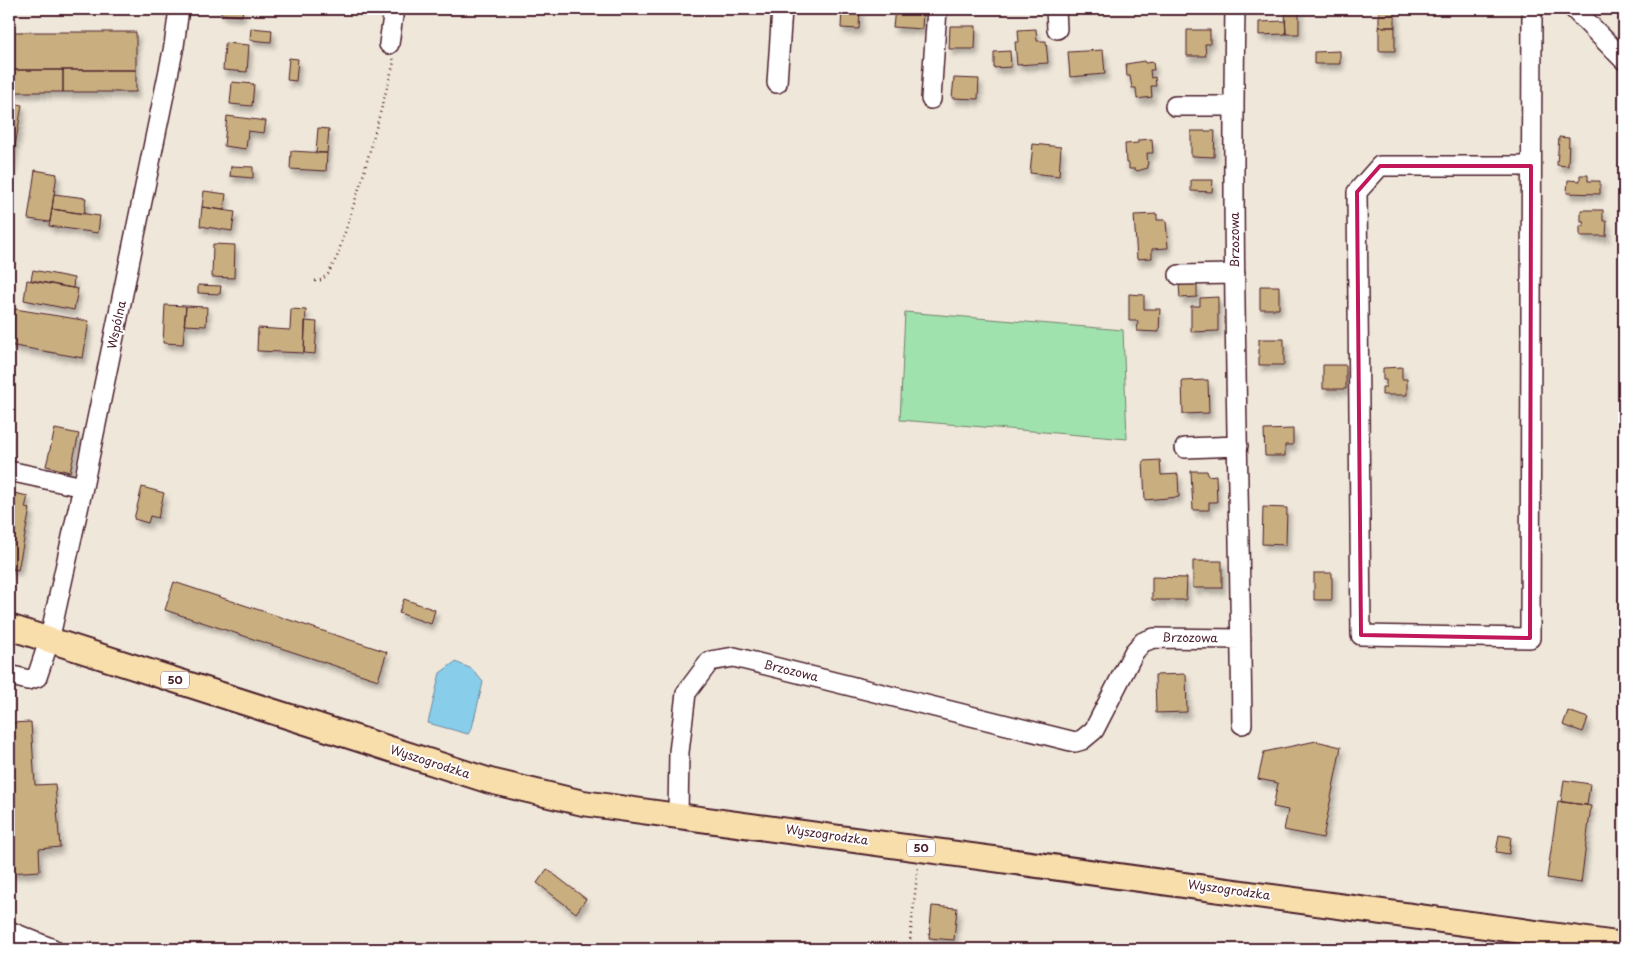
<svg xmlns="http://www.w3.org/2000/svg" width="1633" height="958" font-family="'Playpen Sans',sans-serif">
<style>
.green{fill:#a0e2ad;stroke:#75806c}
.water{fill:#88ceea;stroke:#6f889e}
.building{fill:#c9ae7f;stroke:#4a1f2b;filter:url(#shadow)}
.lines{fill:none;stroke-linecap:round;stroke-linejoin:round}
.minor-casing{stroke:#4a1f2b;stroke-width:22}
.major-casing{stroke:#4a1f2b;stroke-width:28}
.path{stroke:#4a1f2b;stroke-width:2.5;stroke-dasharray:1 4;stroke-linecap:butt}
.minor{stroke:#fff;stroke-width:19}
.major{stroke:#f8deab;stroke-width:24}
.marked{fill:none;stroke:#c2185b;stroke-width:4;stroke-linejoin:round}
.labels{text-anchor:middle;stroke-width:4;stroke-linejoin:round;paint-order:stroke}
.shield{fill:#fff;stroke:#80626b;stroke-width:1}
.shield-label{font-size:11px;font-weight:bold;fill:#4a1f2b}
.street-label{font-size:12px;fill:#4a1f2b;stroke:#fff}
</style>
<defs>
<filter id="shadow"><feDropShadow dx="3" dy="5.5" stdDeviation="2.5" flood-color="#0004"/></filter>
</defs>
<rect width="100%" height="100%" fill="#efe7d9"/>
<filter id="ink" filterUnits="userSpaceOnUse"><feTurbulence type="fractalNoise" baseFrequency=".02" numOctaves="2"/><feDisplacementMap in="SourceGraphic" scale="10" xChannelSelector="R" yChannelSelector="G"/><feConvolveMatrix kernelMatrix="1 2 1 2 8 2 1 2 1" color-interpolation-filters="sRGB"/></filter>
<g filter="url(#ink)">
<path class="green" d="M905,312l218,18 4,109 -227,-19z"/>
<path class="water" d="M455,662l17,7 11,13 -11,46 -4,6 -40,-11 12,-50z"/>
<path class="building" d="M221,9h22l-1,7 -21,-2z
M842,9h18l-1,20 -18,-1z
M895,9h28l-1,20 -29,-2z
M1285,9h14v25h-13z
M1379,10h16v17h-16z
M1285,21l1,13 -27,1v-13z
M950,26h26l-1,23h-26z
M1379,27h16v24h-16z
M251,28l21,2 -1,12 -21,-2z
M1036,29l1,12h9l2,22 -31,2 -2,-23h4l-1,-12z
M1187,30h23v14h-5l1,12h-19z
M9,32h127v38h-127z
M225,43l24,2 -2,27 -24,-2z
M1103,50l2,24 -35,3 -2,-25z
M1010,51l1,16 -17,1v-16z
M1340,51v13h-26v-12z
M289,58l9,1 -2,22 -9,-1z
M1144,61l1,2 8,-1 1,8h-4l1,8 4,-1 1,9h-5l1,11 -15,2 -1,-11h-4l-2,-12h-3l-1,-12z
M9,70h54v22h-54z
M63,70h73v22h-73z
M954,78l25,1 -1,20 -26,-1z
M232,82l22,2 -2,22 -22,-2z
M9,102l13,3 -13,77z
M227,116l39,5 -2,12 -16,-2 -2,18 -22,-3z
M318,128l11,1 -2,24h-11z
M1191,131h24l-1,26 -23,-1z
M1559,137l10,1 -1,28 -11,-1z
M1152,139l1,14h-6l1,15 -11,3 -2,-2h-6v-6h-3l-1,-19 13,-1v-3z
M1033,144l28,3 -2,29 -29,-3z
M291,151l36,2 -1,18 -36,-2z
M231,166l22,1v11l-23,-2z
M35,170l22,4 -7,48 -22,-3z
M1580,175h8v6h12v13l-33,-1 1,-13 12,1z
M1191,180h22l-1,12 -21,-1z
M204,191l22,3 -2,16 -22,-3z
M54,194l32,4 -2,16 -32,-5z
M202,207l33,5 -3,19 -32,-5z
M52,209l48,7 -2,17 -49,-7z
M1581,210h22v11h4l-1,15h-26v-10h3l1,-4h-3z
M1157,214v6h9l2,28 -16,1v9l-15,1 -3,-44z
M213,244l22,1 -1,33 -22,-1z
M33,270l41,8 -1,10 -42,-8z
M27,280l51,9 -4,21 -50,-10z
M1197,283v14l-17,1 -1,-14z
M198,285l23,1 -1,8 -22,-1z
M1260,286h19v23h-19z
M1129,294l15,1v14h16l-1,23 -22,-1 1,-10h-9z
M1218,297v34l-27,1v-26h9v-8z
M165,305l21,1 -3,38 -20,-1z
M186,306l21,1 -1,19 -22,-1z
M9,308l80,13 -6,37 -74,-13z
M291,309l15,1 -2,43 -47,-2 1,-23 32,2z
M305,321l12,1 -2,32 -11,-1z
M1259,339h25v26h-25z
M1323,365h23v24h-23z
M1402,367v12h5v16h-25v-8h4v-7h-3v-12z
M1208,380l1,33 -26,1 -1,-33z
M55,429l24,5 -9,38 -24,-6z
M1293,429v16h-8v11h-20l-1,-26z
M1160,460l1,15 17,-1 1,23 -34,3 -2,-39z
M1191,471h16l1,5 8,-1 1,27h-8v8h-16z
M142,487l22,6 -6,25 -8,-2 -2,7 -14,-4z
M9,492l19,4 -3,12 5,1 -12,61 -9,-2z
M1263,507l24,1 -1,37 -24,-1z
M1193,561h29v27h-29z
M1314,573h18v27h-18z
M1152,577l35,1 -1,22h-34z
M174,582l213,70 -9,28 -213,-70z
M404,599l31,11 -4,14 -32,-11z
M1186,674l1,38 -31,1 -1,-38z
M1568,711l20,7 -5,14 -20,-7z
M31,722l4,63 20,-1 5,63 -21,2 1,22 -31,2v-150z
M1316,741l25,6 -18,91 -39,-8 4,-20 -15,-3 5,-24 -20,-4 6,-27z
M1564,780l26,4 -3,21 -26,-3z
M1558,801l33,5 -10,77 -34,-5z
M1499,835l12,2 -2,17 -13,-2z
M547,869l39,30 -10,14 -39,-30z
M932,906l25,2 -3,32 -25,-2z"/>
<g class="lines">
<g class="minor-casing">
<path id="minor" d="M1056,9l1,20
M1235,9c-4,238 4,477 7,715
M1574,9l50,51
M389,44l5,-35
M777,83l5,-74
M931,99l6,-90
M1175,106h59
M1531,166h-151l-23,26 4,443 169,3 2,-629
M1179,275l56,-1
M1185,448l53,-2
M9,471l74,16
M9,675l19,5 9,-3 12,-36 34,-154 91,-441 5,-37
M678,816l1,-64 7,-59 24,-32 24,-4 341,85 7,-2 12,-10 40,-78 9,-10 11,-4 87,1
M9,931l44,18"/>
</g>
<g class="major-casing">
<path id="major" d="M9,627l481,154 93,22 1041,142"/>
</g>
<path class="path" d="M315,281l6,-1 7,-6 9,-17 26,-81 31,-114 -1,-4
M909,949l9,-83"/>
<use href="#minor" class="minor"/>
<use href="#major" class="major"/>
</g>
</g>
<path class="marked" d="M1380,166h151l-1,472 -169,-3 -4,-443z"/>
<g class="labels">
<g class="shield">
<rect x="161" y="671.5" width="28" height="17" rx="4"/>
<rect x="907" y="839.5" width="28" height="17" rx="4"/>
</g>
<g class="shield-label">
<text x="175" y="684">50</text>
<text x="921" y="852">50</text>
</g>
<g class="street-label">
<text transform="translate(1235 240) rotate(-90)" y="4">Brzozowa</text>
<text transform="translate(117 325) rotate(-78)" y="4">Wspólna</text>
<text transform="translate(1190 638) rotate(1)" y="4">Brzozowa</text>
<text transform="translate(791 671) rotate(14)" y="4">Brzozowa</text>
<text transform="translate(430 762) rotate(18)" y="4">Wyszogrodzka</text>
<text transform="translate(827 835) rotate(8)" y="4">Wyszogrodzka</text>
<text transform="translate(1229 890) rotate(8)" y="4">Wyszogrodzka</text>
</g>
</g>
<rect width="1633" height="958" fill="none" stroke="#fff" stroke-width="30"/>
<rect x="15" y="15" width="1603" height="928" fill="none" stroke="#4a1f2b" stroke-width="2" filter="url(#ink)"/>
</svg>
